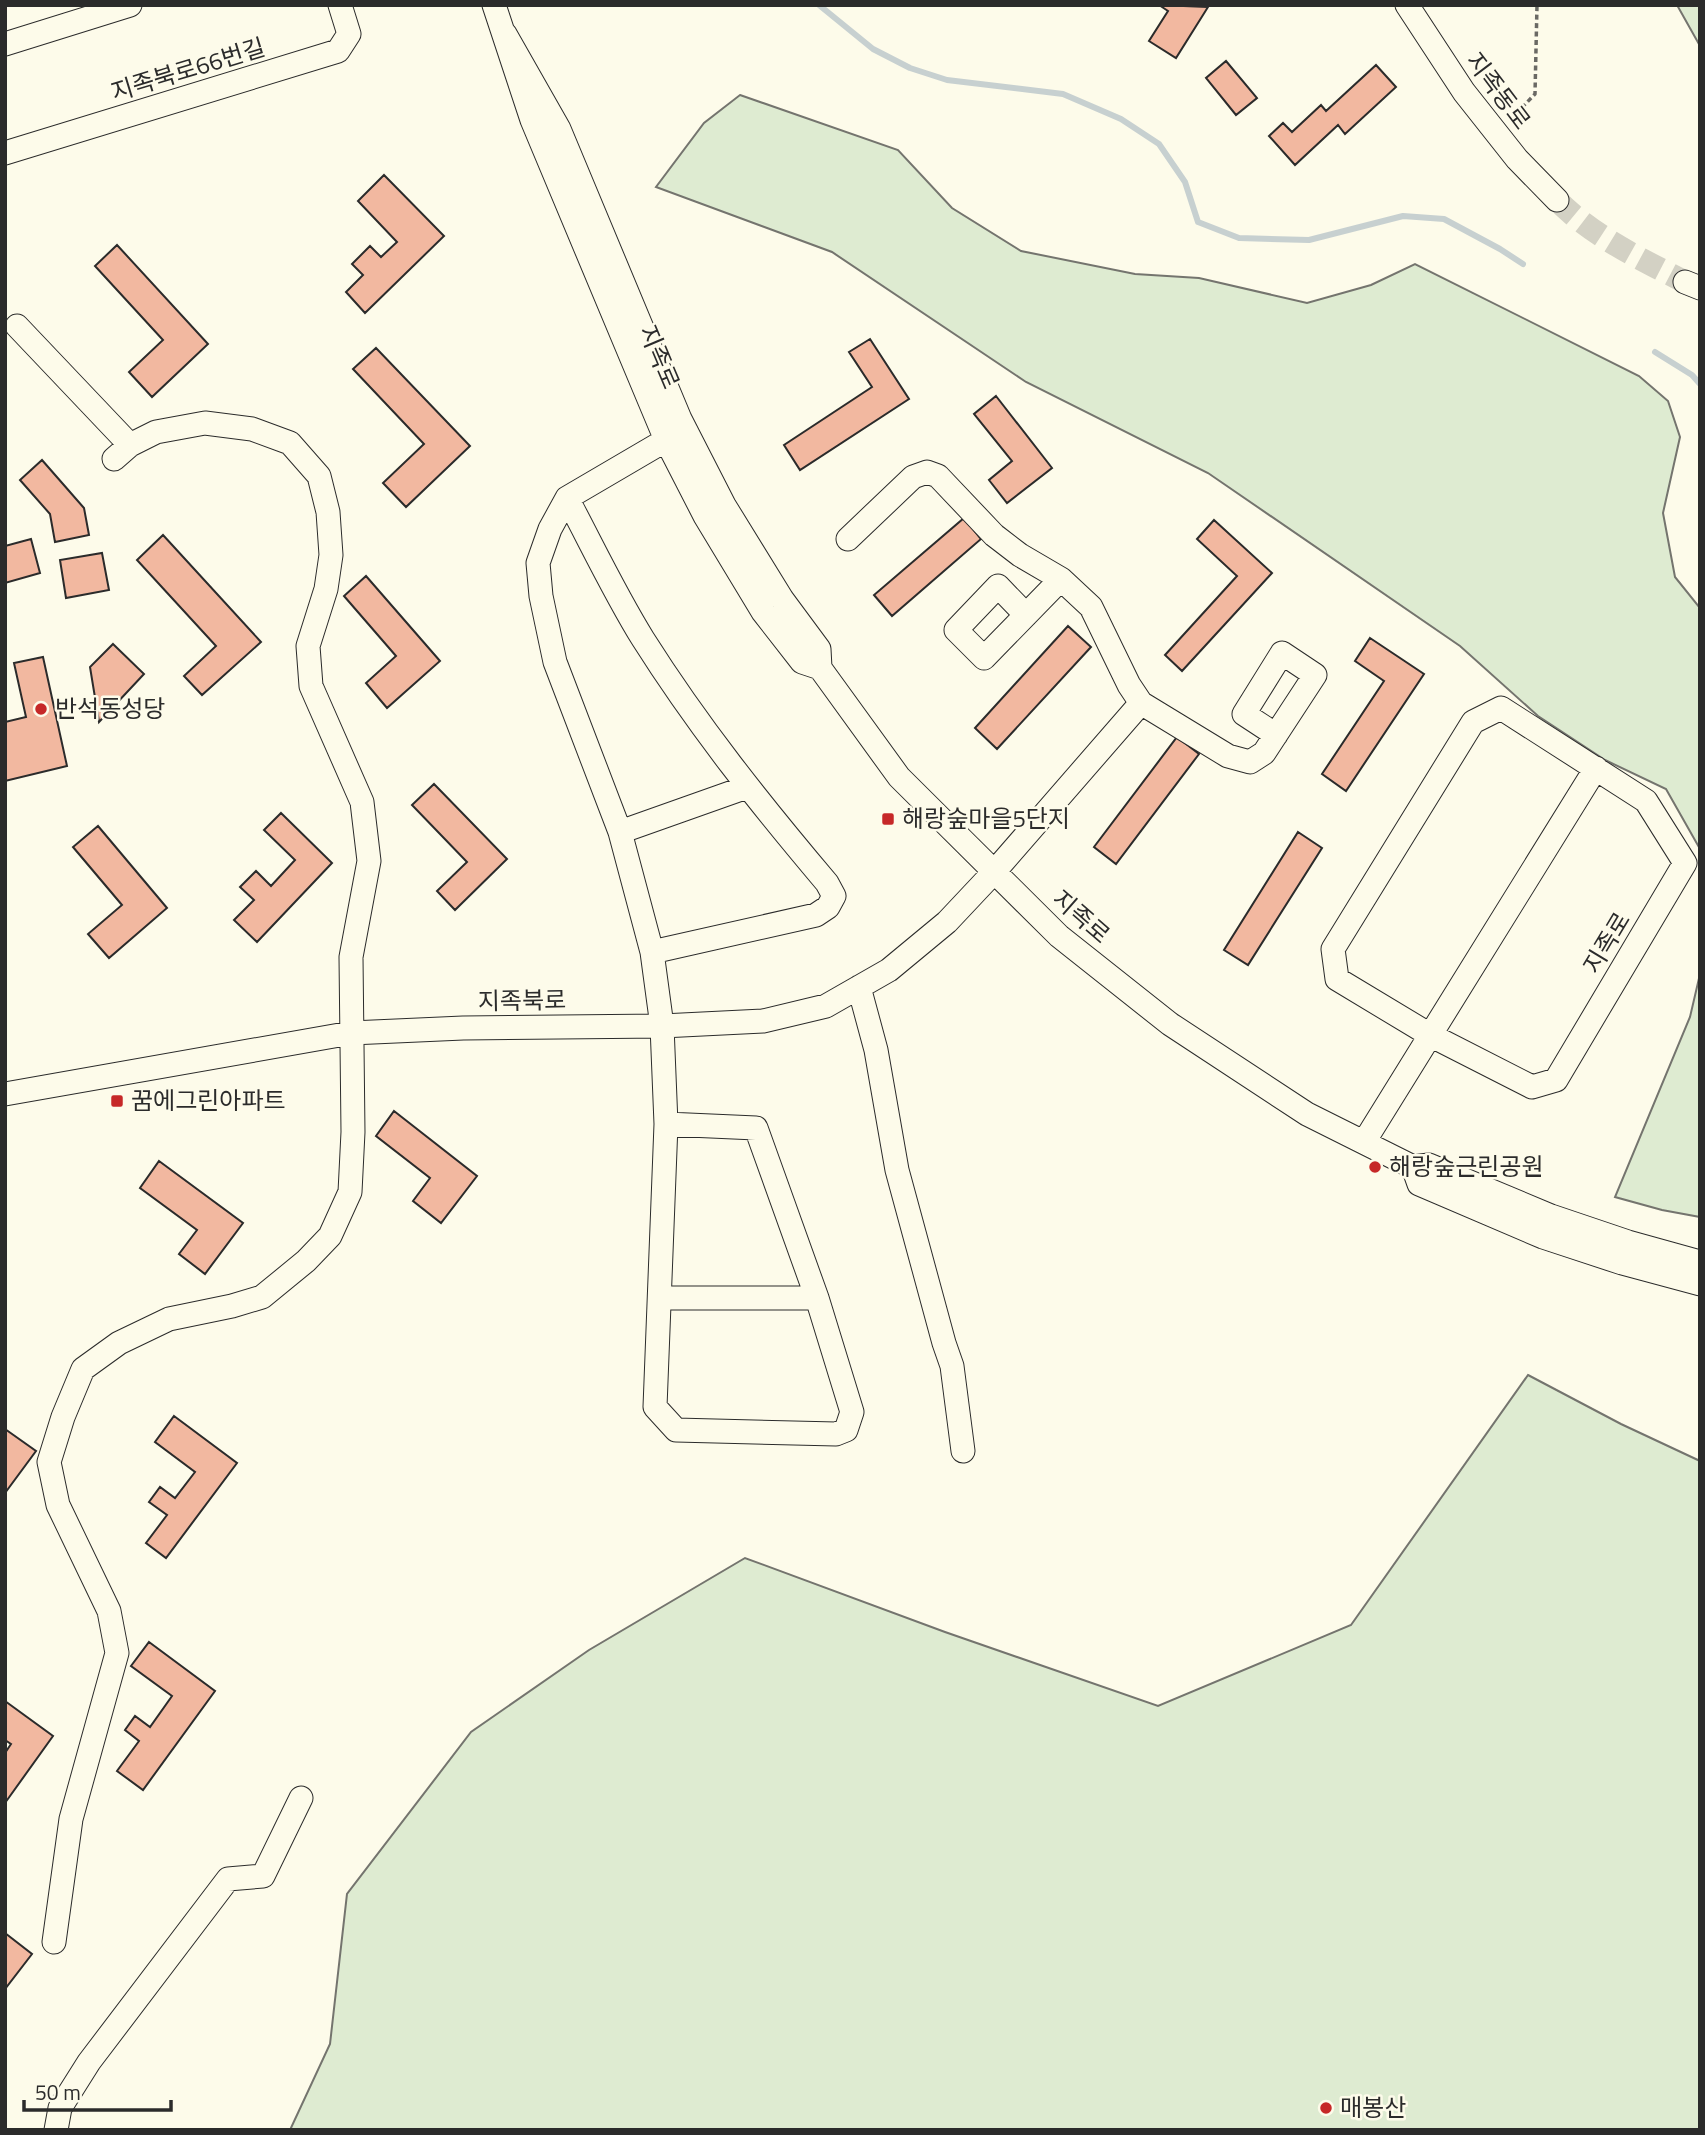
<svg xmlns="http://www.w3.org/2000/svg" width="1705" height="2135" font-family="'Titillium Web','Noto Sans KR',sans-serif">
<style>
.green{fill:#deebd1;stroke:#74746e;stroke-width:2}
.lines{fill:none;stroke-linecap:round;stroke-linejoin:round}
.stream{stroke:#c7d0d0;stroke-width:6}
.building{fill:#f2b8a0;stroke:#2b2b2b;stroke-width:2}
.minor-tunnel{stroke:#d3d1c4;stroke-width:23;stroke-dasharray:23 11;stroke-linecap:butt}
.minor-casing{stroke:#2b2b2b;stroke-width:25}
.path{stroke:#6a6964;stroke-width:3.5;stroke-dasharray:5 3.5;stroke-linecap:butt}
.minor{stroke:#fdfbea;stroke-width:23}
.poi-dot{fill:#c62828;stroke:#fdfbea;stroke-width:2.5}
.labels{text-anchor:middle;stroke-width:5;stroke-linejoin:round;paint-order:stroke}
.street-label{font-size:24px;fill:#2b2b2b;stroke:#fdfbea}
.poi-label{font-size:24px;fill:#2b2b2b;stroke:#fdfbea;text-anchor:start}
</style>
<rect width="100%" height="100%" fill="#fdfbea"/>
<path class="green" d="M1677,5h23v41z
M740,95l158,55 54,58 69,43 114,23 64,4 108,25 64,-18 44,-21 224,112 29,25 12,36 -17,76 12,64 25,31v241l-34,-60 -61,-29 -67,-44 -78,-70 -252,-173 -182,-91 -194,-130 -176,-65 48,-64z
M1700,974v243l-38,-7 -47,-13 75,-180z
M1528,1375l93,49 79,37v669h-1410l40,-86 17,-150 124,-162 118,-82 156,-92 200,74 213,74 193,-81z"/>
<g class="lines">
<path class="stream" d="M819,5l54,44 37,19 37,12 116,14 58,25 38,25 26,38 13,40 41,16 70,2 94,-24 41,3 56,30 23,15
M1655,352l37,23 8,9"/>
</g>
<path class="building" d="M1159,5l49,2 -32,51 -27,-17 19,-30z
M1226,61l31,37 -21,17 -30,-37z
M1376,65l20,22 -51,47 -7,-9 -43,40 -26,-29 14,-13 9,9 29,-27 5,6z
M384,175l60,61 -79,77 -19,-21 17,-17 -11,-11 18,-18 11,11 16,-15 -39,-41z
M117,245l91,99 -56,53 -23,-25 34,-32 -68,-74z
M870,339l39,60 -109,71 -16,-25 88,-58 -23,-35z
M376,348l94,98 -64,61 -23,-24 41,-39 -71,-75z
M996,396l56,72 -45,35 -18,-23 23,-19 -38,-47z
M42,460l42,48 5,27 -34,7 -5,-28 -30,-34z
M964,518l17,21 -89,77 -18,-21z
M1214,520l58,53 -90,98 -17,-16 72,-79 -40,-37z
M163,535l98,107 -59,53 -18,-19 32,-30 -79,-86z
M31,539l9,34 -35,10v-37z
M102,553l7,37 -43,8 -6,-38z
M366,576l74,85 -53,47 -21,-25 30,-27 -52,-60z
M1068,626l23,21 -94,102 -22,-21z
M1370,638l54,36 -78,117 -24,-17 62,-93 -29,-20z
M113,644l31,30 -45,48 -9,-55z
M43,657l24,109 -62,15v-59l21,-5 -12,-54z
M1177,737l22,17 -83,110 -22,-17z
M434,784l73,75 -52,51 -18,-19 30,-29 -55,-57z
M281,813l51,50 -75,79 -23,-22 20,-20 -14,-13 16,-16 15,15 24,-26 -31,-30z
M98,826l69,82 -58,50 -21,-24 34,-29 -49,-58z
M1298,832l24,16 -74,117 -24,-15z
M394,1111l83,65 -36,47 -28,-22 17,-23 -54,-42z
M159,1161l84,62 -38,51 -26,-20 18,-24 -57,-42z
M174,1416l63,47 -71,95 -20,-15 21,-28 -18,-13 11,-15 15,11 20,-26 -40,-30z
M5,1429l31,22 -31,42z
M149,1642l66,49 -72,99 -26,-19 22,-30 -14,-11 10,-14 15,11 22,-31 -41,-30z
M5,1701l48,35 -48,67v-50l6,-9 -6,-4z
M5,1933l27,21 -27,35z"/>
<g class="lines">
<path class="minor-tunnel" d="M1557,200c35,36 84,59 128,82"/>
<g class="minor-casing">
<path id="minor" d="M494,5l38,115 134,320 39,76 58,96 39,50 18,6
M1407,5l57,87 53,67 40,41
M505,34l54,95 121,290 44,86 58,94 37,50 1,19 79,109 160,159 111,88 137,90 106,53 16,-2 122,51 77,26 72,20
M5,44l125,-39
M5,153l333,-102 11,-17 -9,-29
M1685,282l15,6
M17,326l113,119
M666,440l-99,58 -17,31 -12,34 3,33 14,66 65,170 32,120 10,74 4,98 -11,283 21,23 160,4 10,-4 6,-18 -35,-114 -61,-170 -90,-4
M567,498c25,47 48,96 76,141 55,87 118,166 184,244l7,13 -6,11 -12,8 -164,37
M848,539l65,-62 14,-5 11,4 56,59 26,20 41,24 30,28 38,78 12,18 87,53 22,6 14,-9 51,-78 -33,-22 -38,61 32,21
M1026,615l-28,-29 -42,44 28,28 77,-79
M1501,708l145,93 39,62 -129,217 -24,7 -102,-52 -93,-56 -4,-30 140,-227z
M620,832l127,-45
M859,987l17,63 21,120 47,173 8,23 11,85
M5,1094l346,-61 112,-5 199,-2 101,-5 63,-15 63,-36 58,-48 47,-50 147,-169
M1364,1142l232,-374
M1413,1167l6,17 124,53 79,26 78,21
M660,1298h157
M54,1942l17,-123 46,-166 -8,-42 -51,-106 -9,-43 14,-45 20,-48 36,-26 50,-24 63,-13 30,-9 44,-36 24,-25 20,-44 3,-60 -2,-175 18,-96 -7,-59 -51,-116 -3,-40 18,-57 5,-34 -3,-43 -9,-36 -29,-33 -38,-14 -47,-6 -49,9 -26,13 -16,14
M56,2130l4,-22 29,-46 139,-183 35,-3 38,-78"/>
</g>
<path class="path" d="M1510,120l25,-26 2,-89"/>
<use href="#minor" class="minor"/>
</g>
<g class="poi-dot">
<circle cx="41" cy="709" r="7"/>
<rect x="881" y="812" width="14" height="14" rx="3.5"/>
<rect x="110" y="1094" width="14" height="14" rx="3.5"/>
<circle cx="1375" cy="1167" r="7"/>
<circle cx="1326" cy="2108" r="7"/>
</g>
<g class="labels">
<g class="street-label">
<text transform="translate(188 70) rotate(-17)" y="8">지족북로66번길</text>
<text transform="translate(1498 91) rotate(53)" y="8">지족동로</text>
<text transform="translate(659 357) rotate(67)" y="8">지족로</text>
<text transform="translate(1081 917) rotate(41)" y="8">지족로</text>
<text transform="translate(1607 943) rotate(-59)" y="8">지족로</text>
<text transform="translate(522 1001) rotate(-1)" y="8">지족북로</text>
</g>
<g class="poi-label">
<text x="55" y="717">반석동성당</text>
<text x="902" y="827">해랑숲마을5단지</text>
<text x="131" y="1109">꿈에그린아파트</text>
<text x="1389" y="1175">해랑숲근린공원</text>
<text x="1340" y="2116">매봉산</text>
</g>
</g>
<rect width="1705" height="2135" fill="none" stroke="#2b2b2b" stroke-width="14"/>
<path d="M24 2100v10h147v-10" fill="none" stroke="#2b2b2b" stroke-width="3.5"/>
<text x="35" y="2100" font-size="21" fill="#2b2b2b" stroke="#fdfbea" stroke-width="5" paint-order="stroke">50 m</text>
</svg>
